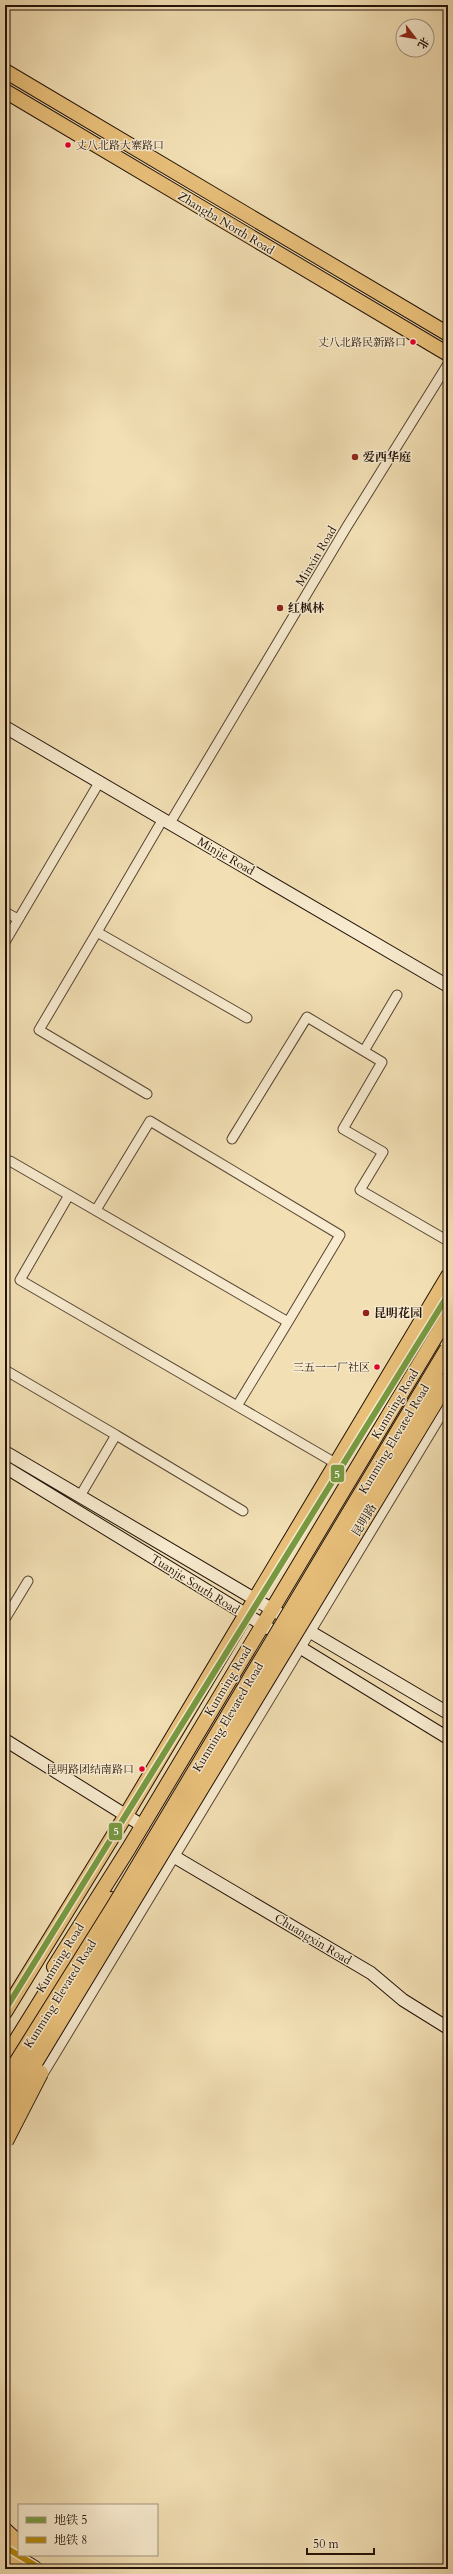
<svg xmlns="http://www.w3.org/2000/svg" width="453" height="2574" font-family="Cardo,'Noto Serif SC',serif">
<style>
.lines{fill:none;stroke-linecap:round;stroke-linejoin:round}
.street-casing{stroke:#564533;stroke-width:11}
.secondary-casing{stroke:#221208;stroke-width:14}
.primary-casing{stroke:#221208;stroke-width:16}
.highway-casing{stroke:#221208;stroke-width:18}
.street{stroke:#f7eace;stroke-width:9}
.secondary{stroke:#f7eace;stroke-width:12}
.primary{stroke:#e9c07a;stroke-width:14}
.highway{stroke:#e9c07a;stroke-width:16}
.highway-bridge-casing{stroke:#221208;stroke-width:18;stroke-linecap:butt}
.highway-bridge{stroke:#e9c07a;stroke-width:16}
.metro-1-casing{stroke:#f7eace;stroke-width:9}
.metro-2-casing{stroke:#f7eace;stroke-width:9}
.metro-1{stroke:#789a41;stroke-width:6}
.metro-2{stroke:#b5890a;stroke-width:6}
.bus-dot{fill:#e4002b;stroke:#f7eace;stroke-width:1.5}
.poi-dot{fill:#8f2418;stroke:#f7eace;stroke-width:1.5}
.labels{text-anchor:middle;stroke-width:3;stroke-linejoin:round;paint-order:stroke}
.bus-label{font-size:11px;fill:#221208;stroke:#f7eace;text-anchor:end}
.street-label{font-size:12px;fill:#221208;stroke:#f7eace}
.poi-label{font-size:12px;font-weight:bold;fill:#221208;stroke:#f7eace;text-anchor:start}
.line-badge{stroke:#f7eace;stroke-width:1.5}
.badge-label{font-size:11px;text-anchor:middle;font-weight:bold;fill:#fff}
</style>
<rect width="100%" height="100%" fill="#f2dfb4"/>
<filter id="stains"><feTurbulence type="fractalNoise" baseFrequency=".005" numOctaves="4"/><feColorMatrix values="0 0 0 0 .2 0 0 0 0 .09 0 0 0 0 .02 0 0 0 .5 -.17"/></filter>
<radialGradient id="worn" r=".72"><stop offset=".6" stop-color="#630" stop-opacity="0"/><stop offset="1" stop-color="#630" stop-opacity=".3"/></radialGradient>
<g class="lines">
<g class="street-casing">
<path id="street" d="M163,819l-66,113 150,86
M170,823l176,-295 102,-164
M5,912l13,7
M97,932l-58,98 108,64
M5,942l95,-161
M364,1051l33,-56
M232,1139l75,-122 75,45 -39,67 40,23 -23,38 88,51
M10,1161l59,34
M96,1210l54,-89 190,114 -52,87
M5,1370l111,65 -36,61
M237,1406l51,-84 -219,-127 -49,85 317,184
M116,1435l127,76
M5,1619l23,-38
M40,2079l408,-675"/>
</g>
<g class="secondary-casing">
<path id="secondary" d="M5,727l443,259
M5,1452l443,261
M5,1467l443,271
M5,1740l138,86
M173,1856l198,117 32,27 45,28"/>
</g>
<g class="primary-casing">
<path id="primary" d="M5,71l443,263
M5,91l443,263
M54,1967l75,-119 319,-532
M5,2012l121,-197 322,-539"/>
</g>
<g class="highway-casing">
<path id="highway" d="M5,2060l59,-95 47,-65
M5,2531l14,13
M5,2551l29,18"/>
</g>
<use href="#street" class="street"/>
<use href="#secondary" class="secondary"/>
<use href="#primary" class="primary"/>
<use href="#highway" class="highway"/>
<g class="highway-bridge-casing">
<path id="highway-bridge" d="M5,2082l110,-176 333,-557
M5,2111l443,-731
M5,2141l35,-68"/>
</g>
<use href="#highway-bridge" class="highway-bridge"/>
<g class="metro-1-casing">
<path id="metro-1" d="M5,2010l443,-715"/>
</g>
<g class="metro-2-casing">
<path id="metro-2" d="M5,2547l36,22"/>
</g>
<use href="#metro-1" class="metro-1"/>
<use href="#metro-2" class="metro-2"/>
</g>
<g class="bus-dot">
<circle cx="68" cy="145" r="3.5"/>
<circle cx="413" cy="342" r="3.5"/>
<circle cx="377" cy="1367" r="3.5"/>
<circle cx="142" cy="1769" r="3.5"/>
</g>
<g class="poi-dot">
<circle cx="355" cy="457" r="4"/>
<circle cx="280" cy="608" r="4"/>
<circle cx="366" cy="1313" r="4"/>
</g>
<g class="labels">
<g class="bus-label">
<text x="76" y="149" text-anchor="start">丈八北路大寨路口</text>
<text x="406" y="346">丈八北路民新路口</text>
<text x="370" y="1371">三五一一厂社区</text>
<text x="134" y="1773">昆明路团结南路口</text>
</g>
<g class="street-label">
<text transform="translate(226 223) rotate(31)" y="4">Zhangba North Road</text>
<text transform="translate(316 556) rotate(-59)" y="4">Minxin Road</text>
<text transform="translate(226 856) rotate(30)" y="4">Minjie Road</text>
<text transform="translate(395 1404) rotate(-59)" y="4">Kunming Road</text>
<text transform="translate(394 1439) rotate(-59)" y="4">Kunming Elevated Road</text>
<text transform="translate(364 1520) rotate(-59)" y="4">昆明路</text>
<text transform="translate(195 1584) rotate(32)" y="4">Tuanjie South Road</text>
<text transform="translate(228 1681) rotate(-59)" y="4">Kunming Road</text>
<text transform="translate(228 1717) rotate(-59)" y="4">Kunming Elevated Road</text>
<text transform="translate(313 1939) rotate(31)" y="4">Chuangxin Road</text>
<text transform="translate(60 1958) rotate(-58)" y="4">Kunming Road</text>
<text transform="translate(60 1994) rotate(-58)" y="4">Kunming Elevated Road</text>
</g>
<g class="poi-label">
<text x="363" y="461">爱西华庭</text>
<text x="288" y="612">红枫林</text>
<text x="374" y="1317">昆明花园</text>
</g>
</g>
<g class="line-badge">
<rect x="330" y="1464" width="15" height="19" rx="4" fill="#789a41"/>
<rect x="108" y="1822" width="15" height="19" rx="4" fill="#789a41"/>
</g>
<g class="badge-label">
<text x="337" y="1478">5</text>
<text x="116" y="1835">5</text>
</g>
<rect width="453" height="2574" fill="none" stroke="#f2dfb4" stroke-width="20"/>
<rect x="6" y="6" width="441" height="2562" fill="none" stroke="#221208" stroke-width="2"/>
<rect x="10" y="10" width="433" height="2554" fill="none" stroke="#221208"/>
<rect x="18" y="2504" width="140" height="52" fill="#f7eace" stroke="#a2947f"/>
<rect x="26" y="2517" width="20" height="6" fill="#789a41" stroke="#a2947f"/>
<text x="54" y="2524" font-size="12" fill="#221208">地铁 5</text>
<rect x="26" y="2537" width="20" height="6" fill="#b5890a" stroke="#a2947f"/>
<text x="54" y="2544" font-size="12" fill="#221208">地铁 8</text>
<g transform="translate(415 38) rotate(121)"><circle r="19" fill="#f7eace" stroke="#a2947f"/>
<path d="M0-3L7 15L0 10L-7 15Z" fill="#8f2418"/>
<text y="-6" font-size="11" font-weight="bold" text-anchor="middle" fill="#221208">北</text>
</g>
<path d="M307 2548v6h67v-6" fill="none" stroke="#221208" stroke-width="2"/>
<text x="313" y="2548" font-size="12" fill="#221208" stroke="#f7eace" stroke-width="3" paint-order="stroke">50 m</text>
<rect width="100%" height="100%" filter="url(#stains)"/>
<rect width="100%" height="100%" fill="url(#worn)"/>
</svg>
